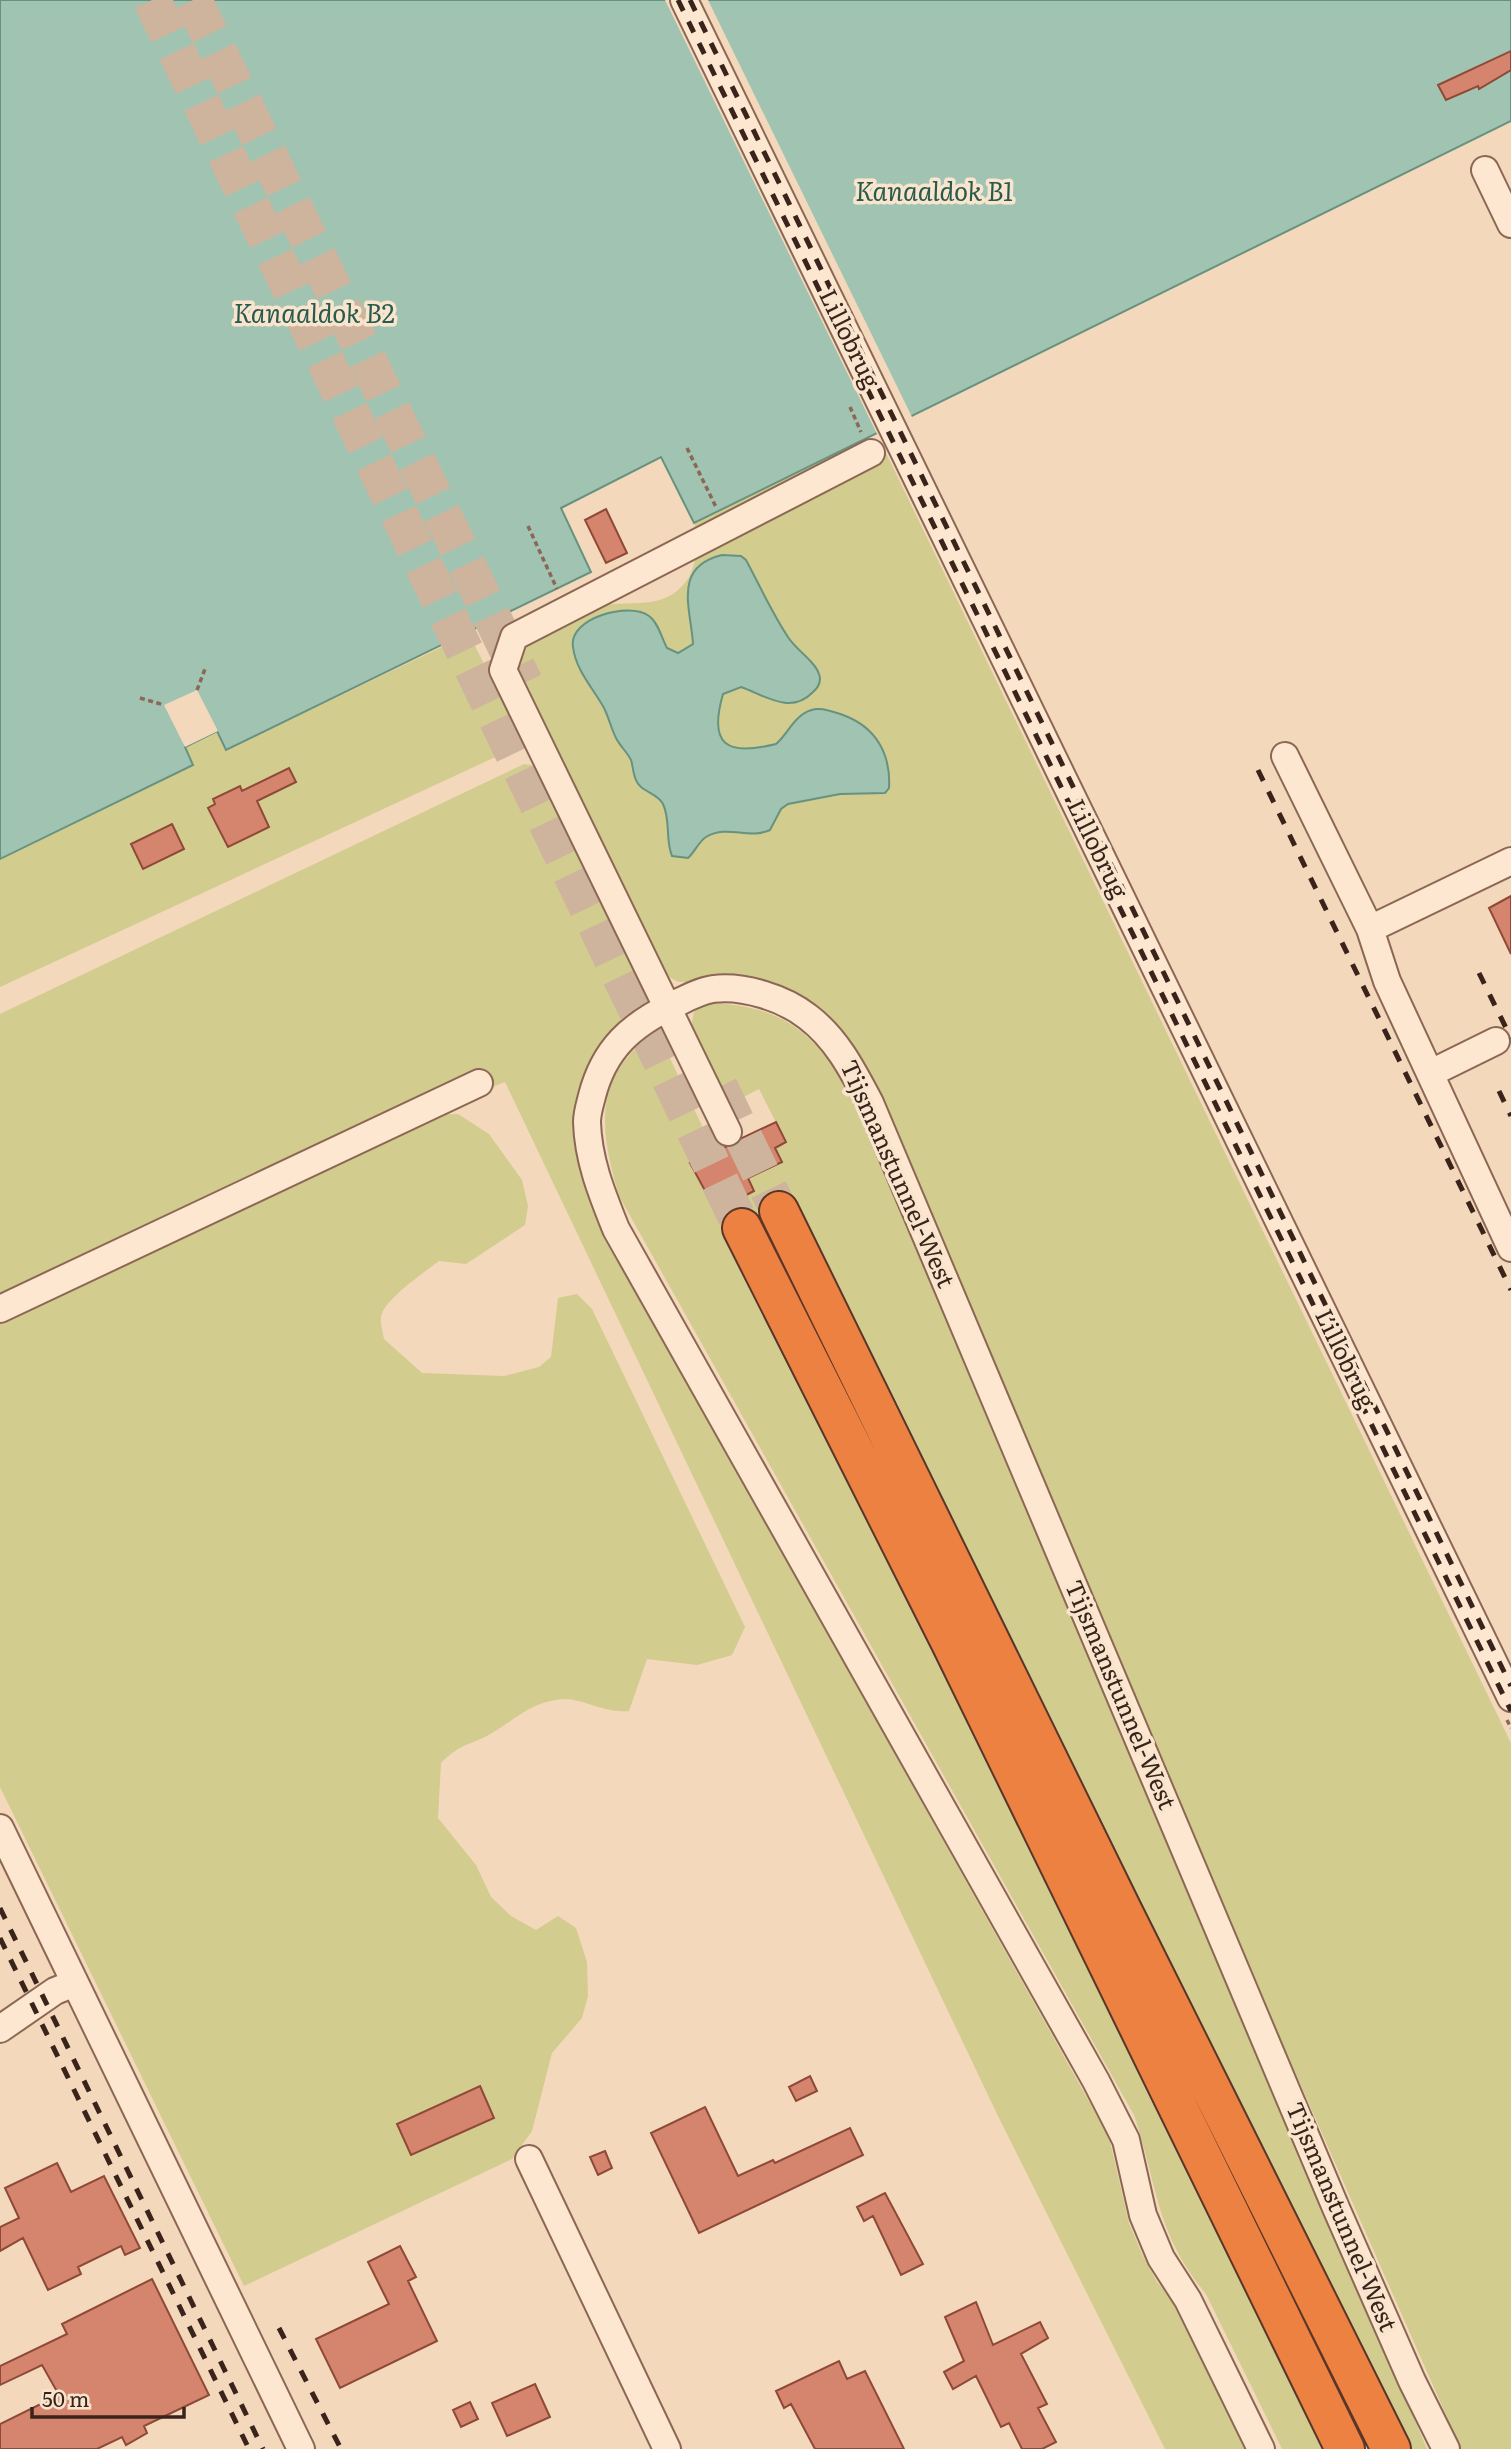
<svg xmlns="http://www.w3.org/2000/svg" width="1511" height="2449" font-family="Literata,serif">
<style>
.green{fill:#d2cc8f}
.water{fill:#a1c3b2;stroke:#67927f;stroke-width:2}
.pier{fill:#f3d8bc}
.building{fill:#d5856e;stroke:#8e4937;stroke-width:2}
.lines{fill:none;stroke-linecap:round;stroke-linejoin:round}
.highway-tunnel{stroke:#ceb49c;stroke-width:38;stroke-dasharray:38 19;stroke-linecap:butt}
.minor-casing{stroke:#8c6754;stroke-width:30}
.highway-casing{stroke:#593629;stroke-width:42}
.path{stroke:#8c6754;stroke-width:3.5;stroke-dasharray:5 3.5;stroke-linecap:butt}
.minor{stroke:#fde7d0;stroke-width:26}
.highway{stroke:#ed8142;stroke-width:38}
.rail{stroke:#3a231a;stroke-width:5;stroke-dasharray:12 12;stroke-linecap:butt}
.labels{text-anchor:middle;stroke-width:7;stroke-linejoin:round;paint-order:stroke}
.street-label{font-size:24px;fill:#3a231a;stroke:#f9e4cd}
.water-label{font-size:26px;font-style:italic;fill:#285b4e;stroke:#f9e4cd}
</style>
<rect width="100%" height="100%" fill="#f3d8bc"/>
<path class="green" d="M869,437v2l-171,95 -4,-11z
M886,453l625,1290v706h-50l-627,-1424 -129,-43h-26l-10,-5 -149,-295v-16l8,-23c21,-11 44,-29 67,-36 33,-9 71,7 94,-30 5,-9 6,-21 11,-30z
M469,634l46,92 -2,18 -9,9 -504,234v-128l193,-94 -8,-18 33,-16 8,19z
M524,764l7,1 7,9 102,203 2,24 -34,34 -19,29 -11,37 43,164 488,872 20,86 13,31 15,28 19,22 71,145h-82l-166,-331 -494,-1036 -85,33 38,-1 31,20 33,46 6,26 -3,19 -59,39 -27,-3c-14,11 -56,39 -58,56 -1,6 2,16 3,22l38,34 82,3 35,-9 12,-10 7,-59 19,-4 15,15 153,318 -13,28 -35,10 -50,-6 -18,52c-27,2 -45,-12 -64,-12 -33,2 -46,18 -73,34 -22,13 -30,9 -51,30l-3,55 38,47 15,32 20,19 25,14 22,-14 18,12 11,34 1,34 -6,22 -30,35 -20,78 -20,28 -268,127 -244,-499v-773z
M707,1003c108,2 130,65 170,150l550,1296h-15l-626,-1248 -51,27 590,1221h-43l-76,-155c-51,-62 -48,-108 -72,-179l-515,-919c-20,-68 -27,-121 38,-165l57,120 -24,13 26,47 38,-20 -6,-13 33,-16 -6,-14 11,-6 -27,-53 -33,17 -36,-74 4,-20z"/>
<path class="water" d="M0,0h1511v121l-817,402 -33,-66 -100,51 30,64 -365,178 -9,-19 -32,16 8,18 -193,94z
M722,555l19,1 5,4c14,26 26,53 42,77 8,13 27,24 31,37 3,8 -1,14 -7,19 -22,22 -48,2 -71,-6l-18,7c-15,52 4,62 53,50 13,-11 19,-32 40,-35 9,-1 19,3 27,6 33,12 48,39 46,73l-4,5 -45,1 -52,10 -7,5 -11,21c-22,10 -42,-6 -64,7 -7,4 -11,15 -18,21l-16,-2c-7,-17 -1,-35 -9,-52 -6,-12 -23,-12 -27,-24 -3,-6 -3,-14 -5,-20 -4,-8 -11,-14 -15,-22 -5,-10 -7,-20 -12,-30 -11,-20 -28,-37 -31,-61 -5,-29 57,-46 76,-31 9,6 13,23 18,32l11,5 15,-9c-2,-35 -21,-77 29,-89z"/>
<path class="pier" d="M665,0h43l205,419 -35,17z
M197,690l21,41 -33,16 -21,-42z"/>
<path class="building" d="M1511,51v19l-32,19 -1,-3 -32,14 -8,-15z
M606,509l21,44 -21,10 -21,-43z
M289,768l7,14 -39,19 12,26 -41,20 -20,-39 7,-4 -2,-5 27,-13 2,5z
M172,824l12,25 -41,20 -12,-25z
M1511,896v58l-22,-46z
M776,1122l10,20 -11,6 7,14 -34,16 6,13 -38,20 -26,-48 34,-16 10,-1 8,-8z
M810,2076l7,15 -21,10 -7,-14z
M480,2086l14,32 -83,37 -14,-31z
M705,2107l33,69 35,-16 2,3 75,-35 13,27 -164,78 -48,-100z
M605,2151l7,17 -14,7 -8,-18z
M57,2163l14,29 33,-16 36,72 -15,7 -4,-9 -43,21 3,7 -33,16 -25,-52 -23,13v-24l19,-9 -14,-30z
M885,2193l38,71 -22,11 -28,-59 -9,5 -7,-14z
M400,2246l16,31 -8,4 29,60 -97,47 -24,-49 73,-35 -21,-42z
M152,2279l57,116 -65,31 3,7 -21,12 -4,-8 -25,12h-97v-25l59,-29 -17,-30 -42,20v-19l67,-32 -5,-10z
M976,2302l17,43 47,-23 8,16 -27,16 26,50 -9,4 18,34 -14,7h-20l-13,-26 -8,4 -25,-51 -23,13 -9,-17 20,-11 -19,-44z
M839,2361l8,18 18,-8 39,78h-89l-24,-45 -7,4 -8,-17z
M535,2384l15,33 -43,19 -15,-33z
M470,2402l8,17 -17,8 -8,-17z"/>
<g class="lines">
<path class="highway-tunnel" d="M152,0l590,1228
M193,0l331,683
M719,1087l60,124"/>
<g class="minor-casing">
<path id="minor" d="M684,0l827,1698
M1485,170l26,54
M1285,756l85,173 17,52 124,267
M1370,929l141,-68
M1431,1073l65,-32
M728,1132l-225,-462 11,-33 357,-184
M0,1309l479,-226
M0,1828l301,621
M0,2029l55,-38 20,-8
M529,2159l138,290
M1261,2449l-73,-149 -27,-42 -18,-43 -17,-75 -30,-59 -480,-852c-14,-35 -28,-69 -29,-107 0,-9 3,-18 5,-26 12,-47 39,-71 81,-91 12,-6 26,-14 40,-16 30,-4 71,9 95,28 29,22 45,54 62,86l466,1105 76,173 34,68"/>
</g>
<g class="highway-casing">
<path id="highway" d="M779,1211l344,701 268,537
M742,1228l209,415 394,806"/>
</g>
<path class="path" d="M850,407l11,25
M687,448l29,59
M528,526l29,63
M197,690l8,-21
M140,698l24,7
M1507,1720l4,8"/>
<use href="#minor" class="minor"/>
<use href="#highway" class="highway"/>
<path class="rail" d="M678,0l833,1711
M690,0l821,1686
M1258,770l253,520
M1479,973l32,65
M1499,1091l12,25
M0,1908l263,541
M0,1938l249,511
M279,2328l62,121"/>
</g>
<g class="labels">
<g class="street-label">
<text transform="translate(849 339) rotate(64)" y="8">Lillobrug</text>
<text transform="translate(1097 849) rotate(64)" y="8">Lillobrug</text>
<text transform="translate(897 1174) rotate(66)" y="8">Tijsmanstunnel-West</text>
<text transform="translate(1345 1359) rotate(64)" y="8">Lillobrug</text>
<text transform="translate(1120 1695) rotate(67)" y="8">Tijsmanstunnel-West</text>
<text transform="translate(1341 2217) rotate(67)" y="8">Tijsmanstunnel-West</text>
</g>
<g class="water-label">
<text x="934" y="201">Kanaaldok B1</text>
<text x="314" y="323">Kanaaldok B2</text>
</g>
</g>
<path d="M32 2407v10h152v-10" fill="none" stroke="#3a231a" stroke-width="3.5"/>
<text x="42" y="2407" font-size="21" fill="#3a231a" stroke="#f9e4cd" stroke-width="5" paint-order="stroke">50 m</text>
</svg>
